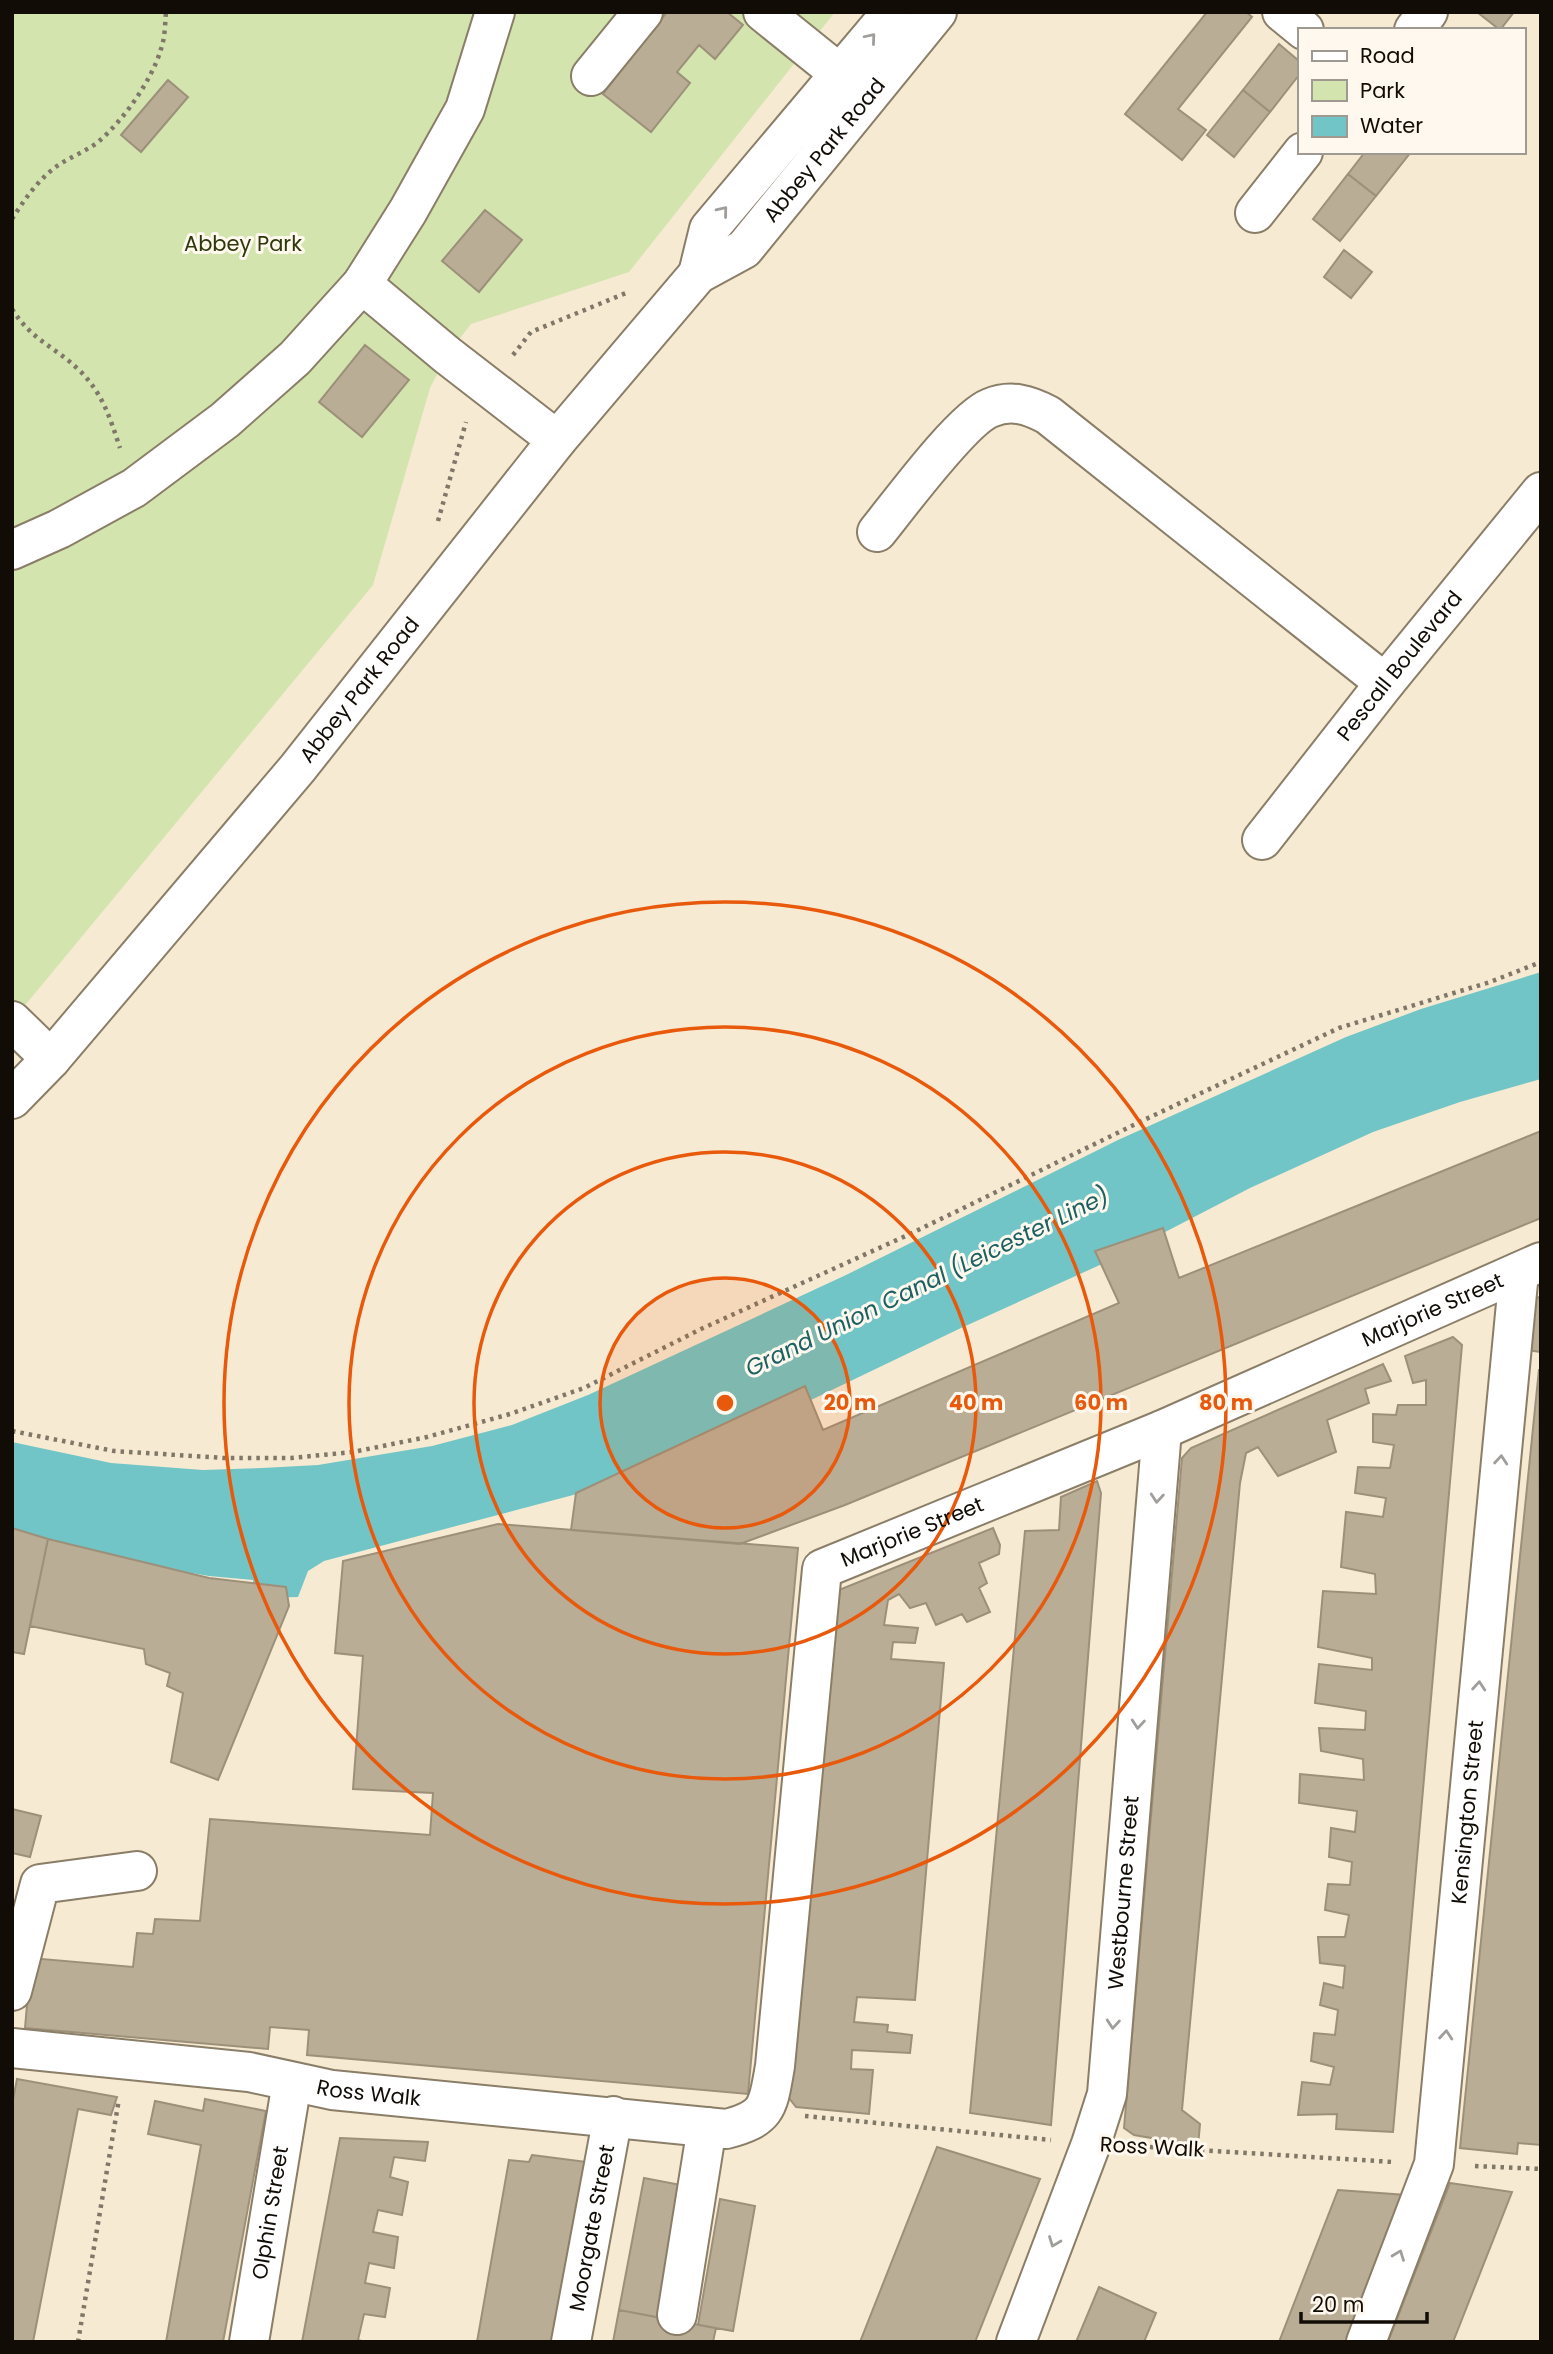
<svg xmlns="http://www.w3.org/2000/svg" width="1553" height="2354" font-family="Poppins,sans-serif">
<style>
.green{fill:#d3e4af}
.water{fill:#71c5c6}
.building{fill:#baad96;stroke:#9d907a;stroke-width:2}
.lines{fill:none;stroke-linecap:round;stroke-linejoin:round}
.minor-casing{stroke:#8a7e68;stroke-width:42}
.major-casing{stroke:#8a7e68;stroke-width:42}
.path{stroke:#7f7768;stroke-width:4.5;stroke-dasharray:3.5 5;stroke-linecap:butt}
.minor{stroke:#fff;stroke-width:38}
.major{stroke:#fff;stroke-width:38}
.oneway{stroke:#a09e9b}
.ring{fill:none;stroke:#e8590c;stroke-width:3.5}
.labels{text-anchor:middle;stroke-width:6;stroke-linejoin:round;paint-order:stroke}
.street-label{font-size:21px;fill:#110d06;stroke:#fef8ee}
.park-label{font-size:21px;fill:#2d380b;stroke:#fef8ee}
.water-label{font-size:23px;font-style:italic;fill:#1c6162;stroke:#fef8ee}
.centre{fill:#e8590c;stroke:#fef8ee;stroke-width:3.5}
.ring-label{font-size:21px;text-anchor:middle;font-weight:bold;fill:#e8590c;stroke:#fef8ee;stroke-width:6;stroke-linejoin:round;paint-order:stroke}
</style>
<rect width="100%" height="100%" fill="#f7ead2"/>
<path class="green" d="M12,12h823l-206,260 -158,52 -24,31 -17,33 -57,197 -361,436z"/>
<path class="water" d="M1541,972v107l-81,23 -87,30 -123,56 -137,71 -152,69 -250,120 -119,42 -268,71 -16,10 -10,26 -44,1 -1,-18 -44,-4 -81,-14 -116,-34v-86l99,21 92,7 59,-2 56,-3 114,-19 80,-21 76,-30 258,-120 272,-135 228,-103 75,-28z"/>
<path class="building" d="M667,12h60l16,13 -28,34 -16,-14 -22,27 13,11 -39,49 -48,-38z
M1207,12h39l6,5 -74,92 28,21 -24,30 -57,-46z
M1477,12h37l-14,18z
M1279,44l20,17v14l-29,37 -27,-22z
M168,80l20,17 -47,55 -20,-17z
M1243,90l27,22 -36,45 -27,-22z
M1365,152h46l-35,44 -28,-22z
M1348,174l28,22 -36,45 -27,-22z
M485,210l37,30 -43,52 -37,-31z
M1344,250l28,22 -21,26 -27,-21z
M365,345l44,35 -47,57 -43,-35z
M1541,1131v87l-696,287 -105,39 -169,-14 5,-37 229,-107 18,44 296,-127 -24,-52 68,-23 16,50z
M1541,1296v56l-15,-2 3,-48z
M1453,1337l9,8 -69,787 -57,-3 1,-15 -39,1 4,-33 28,3 4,-18 -23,-6 3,-28 21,2 3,-25 -18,-5 4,-22 19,5 2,-22 -25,-3 -2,-26h27l4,-22 -24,-5 3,-26 22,1 2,-23 -23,-5 2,-29 24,4 2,-21 -58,-8 1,-29 64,6 -1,-21 -42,-8 -2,-23 46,2 1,-19 -51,-8 4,-39 53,6v-12l-54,-11 5,-56 53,3 -1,-20 -34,-7 5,-55 37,5 3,-19 -31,-5 3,-26 32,1 4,-23 -21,-3v-28l23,1 2,-10h28v-25l-13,3 -8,-27z
M1383,1364l8,17 -26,8 4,14 -42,17 9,32 -58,24 -20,-29 -12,6 -6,30 -58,627 18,14 -2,22 -64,-11 -10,-7 58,-670 9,-10z
M1539,1369l2,776 -23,-2 -1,11 -57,-6z
M1097,1481l4,12 -50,632 -81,-12 55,-582 34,-1 2,-33z
M498,1524l300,24 -50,546 -441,-39 2,-25 -39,-3 -2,22 -243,-21 6,-70 102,9 4,-34 16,1 2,-15 45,2 10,-102 220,16 3,-42 -80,-4 10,-133 -28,-3 8,-92z
M12,1528l36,11 -24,115 -12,-2z
M993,1528l7,17 -1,9 -20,9 8,20 -8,5 11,24 -23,10 -5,-8 -26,11 -10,-22 -16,5 -11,-14 -11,6 -4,25 34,3 -3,15 -22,-1 -2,17 53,4 -29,337 -58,-3 -3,25 34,3 -1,7 25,3 -2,18 -58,-3 -1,19 22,1 -4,44 -73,-7 -7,-9 45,-506z
M48,1539l161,39 77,9 3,19 -71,174 -47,-18 12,-69 -16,-7 3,-13 -24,-9 -2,-15 -114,-23z
M12,1809l29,7 -11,41 -18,-4z
M17,2079l100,18 -6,18 -33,-6 -45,233h-21v-237z
M205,2099l61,12 -43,231h-57l35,-197 -53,-11 7,-33 48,10z
M340,2138l88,4 -3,19 -31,-4 -4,20 18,5 -6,33 -24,-5 -5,22 25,5 -4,31 -25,-5 -4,20 25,5 -5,29 -21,-3 -6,26 7,2h-63z
M937,2147l103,32 -65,163h-115z
M532,2155l55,7 -32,180h-78l32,-182 20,2z
M644,2178l42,8 -25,132 -42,-8z
M1450,2183l62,9 -59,150h-65z
M1338,2190l68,5 -58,147h-69z
M720,2199l35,7 -22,125 -35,-6z
M1099,2287l57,26 -12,29h-68z
M619,2310l97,18 -3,14h-100z"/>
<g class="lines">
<g class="minor-casing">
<g id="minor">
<path d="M763,12l102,82"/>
<path d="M1282,12l22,18"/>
<path d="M1414,30l14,-18"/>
<path d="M591,76l52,-64"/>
<path d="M1255,213l48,-61"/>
<path d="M362,284l85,71 110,85"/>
<path d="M877,532c22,-27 85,-113 113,-124 21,-9 39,-3 58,7l337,268"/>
<path d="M12,550l47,-21 75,-41 91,-68 70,-62 67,-74 46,-73 57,-102 30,-97"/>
<path id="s1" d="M1262,840l123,-157 156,-191"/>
<path d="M12,1021l39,38"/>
<path d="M12,1991l28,-107 97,-13"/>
<path id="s2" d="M12,2048l237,24 83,18 394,39c43,-11 42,-23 49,-63l47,-497 340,-139 379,-168"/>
<path d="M677,2315l30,-188"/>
<path id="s3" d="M249,2342l43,-260"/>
<path id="s4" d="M571,2342l42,-226"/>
<path id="s5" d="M1016,2342l75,-198 16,-50 55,-664"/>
<path id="s6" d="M1366,2342l68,-178 85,-892"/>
</g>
</g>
<g class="major-casing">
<g id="major">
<path d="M698,274l11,-45 183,-217"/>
<path id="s7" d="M12,1099l39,-40 246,-290 260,-329 141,-166 46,-25 193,-237"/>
</g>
</g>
<path class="path" d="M12,219c12,-19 26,-39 45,-53 13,-9 28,-14 41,-24 25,-21 54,-62 63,-93 4,-11 4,-25 5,-37
M12,309c20,32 44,38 68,62 23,23 30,47 40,77
M513,355l18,-23 95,-39
M438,521l28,-99
M12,1431l102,20 110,7h67l62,-6 74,-15 83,-23 74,-26 117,-59 209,-95 236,-115 193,-91 151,-46 51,-20
M805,2116l246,24
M1133,2146l260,16
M1475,2166l66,3
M78,2342l41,-243"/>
<use href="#minor" class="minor"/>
<use href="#major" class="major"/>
</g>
<defs><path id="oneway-chevron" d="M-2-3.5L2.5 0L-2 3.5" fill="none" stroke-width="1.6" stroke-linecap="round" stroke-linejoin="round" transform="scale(1.75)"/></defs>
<g class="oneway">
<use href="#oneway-chevron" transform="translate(871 38) rotate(-50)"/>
<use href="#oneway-chevron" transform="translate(723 211) rotate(-51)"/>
<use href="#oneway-chevron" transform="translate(1501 1460) rotate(-85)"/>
<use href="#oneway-chevron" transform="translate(1157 1498) rotate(95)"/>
<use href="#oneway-chevron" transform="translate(1479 1686) rotate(-85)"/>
<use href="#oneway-chevron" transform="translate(1138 1724) rotate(95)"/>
<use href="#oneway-chevron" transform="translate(1113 2024) rotate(95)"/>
<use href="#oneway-chevron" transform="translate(1446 2035) rotate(-85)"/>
<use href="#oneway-chevron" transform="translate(1054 2242) rotate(111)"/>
<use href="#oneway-chevron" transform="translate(1399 2255) rotate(-69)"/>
</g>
<circle cx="725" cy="1403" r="125" fill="#e8590c" fill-opacity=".12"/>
<g class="ring">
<circle cx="725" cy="1403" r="125"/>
<circle cx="725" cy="1403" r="251"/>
<circle cx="725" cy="1403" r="376"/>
<circle cx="725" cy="1403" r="501"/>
</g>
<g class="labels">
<g class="street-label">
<text dy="7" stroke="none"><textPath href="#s7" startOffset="1253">Abbey Park Road</textPath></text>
<text dy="7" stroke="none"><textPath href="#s1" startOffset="222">Pescall Boulevard</textPath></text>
<text dy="7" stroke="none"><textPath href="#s7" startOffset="537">Abbey Park Road</textPath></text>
<text dy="7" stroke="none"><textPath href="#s2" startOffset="1970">Marjorie Street</textPath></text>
<text dy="7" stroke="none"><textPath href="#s2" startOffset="1404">Marjorie Street</textPath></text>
<text dy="7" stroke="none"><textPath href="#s6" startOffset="544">Kensington Street</textPath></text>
<text dy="7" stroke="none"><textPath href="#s5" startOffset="466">Westbourne Street</textPath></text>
<text dy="7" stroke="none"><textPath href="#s2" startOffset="360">Ross Walk</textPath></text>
<text transform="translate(1152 2147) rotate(3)" y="7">Ross Walk</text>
<text dy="7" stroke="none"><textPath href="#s3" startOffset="131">Olphin Street</textPath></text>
<text dy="7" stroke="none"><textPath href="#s4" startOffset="116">Moorgate Street</textPath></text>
</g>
<g class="park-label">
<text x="243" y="251">Abbey Park</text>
</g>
<g class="water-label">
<text transform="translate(927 1282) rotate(-26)" y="8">Grand Union Canal (Leicester Line)</text>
</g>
</g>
<circle cx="725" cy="1403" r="10" class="centre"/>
<g class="ring-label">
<text x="850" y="1410">20 m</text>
<text x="976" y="1410">40 m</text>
<text x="1101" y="1410">60 m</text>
<text x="1226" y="1410">80 m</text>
</g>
<rect width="1553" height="2354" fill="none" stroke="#110d06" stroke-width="28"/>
<rect x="1298" y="28" width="228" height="126" fill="#fef8ee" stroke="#9f9a91" stroke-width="2"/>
<rect x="1312" y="51" width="35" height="10" fill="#ffffff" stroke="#9f9a91" stroke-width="2"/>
<text x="1360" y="63" font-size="21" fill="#110d06">Road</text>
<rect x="1312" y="80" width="35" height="21" fill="#d3e4af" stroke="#9f9a91" stroke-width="2"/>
<text x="1360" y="98" font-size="21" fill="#110d06">Park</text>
<rect x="1312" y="116" width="35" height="21" fill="#71c5c6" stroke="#9f9a91" stroke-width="2"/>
<text x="1360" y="133" font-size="21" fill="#110d06">Water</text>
<path d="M1301 2312v10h126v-10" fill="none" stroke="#110d06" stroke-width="3.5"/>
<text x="1312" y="2312" font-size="21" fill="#110d06" stroke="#fef8ee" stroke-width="5" paint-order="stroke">20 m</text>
</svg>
